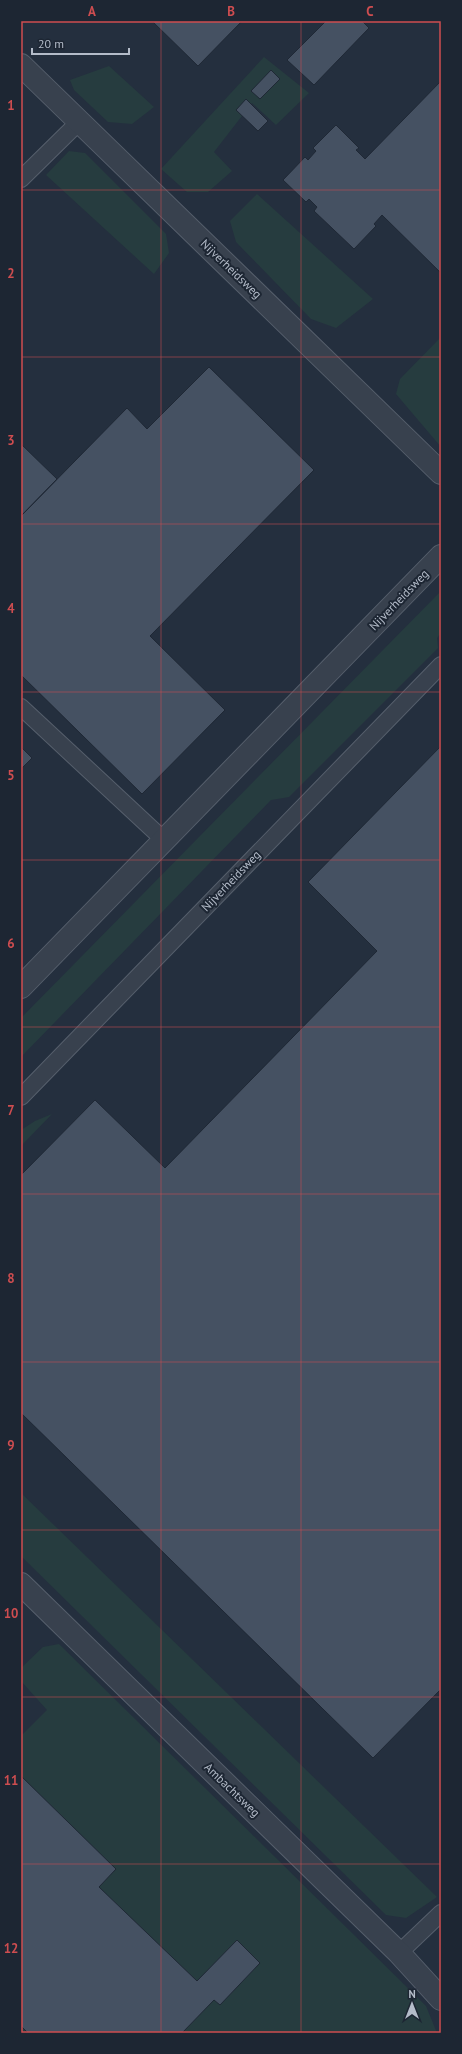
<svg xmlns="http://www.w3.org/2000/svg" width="462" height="2054" font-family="'PT Sans',sans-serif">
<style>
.green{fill:#263c3f}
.building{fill:#455162;stroke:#1f2835}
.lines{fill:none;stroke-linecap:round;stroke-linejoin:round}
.service-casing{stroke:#565f6c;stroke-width:18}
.minor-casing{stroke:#565f6c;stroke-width:24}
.service{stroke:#38414e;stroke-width:16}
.minor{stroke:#38414e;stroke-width:22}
.grid{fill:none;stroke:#ce4d50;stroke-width:1;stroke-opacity:0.55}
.labels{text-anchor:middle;stroke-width:4;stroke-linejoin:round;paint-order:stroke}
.street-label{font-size:12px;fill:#b4bcc9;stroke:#1d2633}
.neatline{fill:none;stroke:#ce4d50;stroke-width:1.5}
.grid-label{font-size:13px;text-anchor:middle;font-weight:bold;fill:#ce4d50}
</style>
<rect width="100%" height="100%" fill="#242f3e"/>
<path class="green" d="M264,57l45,36 -33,32 -24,-22 -38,49 18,19 -24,21h-21l-26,-23z
M109,66l45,41 -22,17 -24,-2 -34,-32 -4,-10z
M69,151l16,2 81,81 3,19 -15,21 -108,-99z
M257,194l116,105 -37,29 -25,-9 -75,-77 -6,-21z
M441,337v110l-45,-53 4,-15z
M441,591v42l-4,5 1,10 -149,149 -18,3 -250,257v-39z
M52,1114l-31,32v-16l14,-9z
M21,1493l416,404 -31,21 -20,-3 -365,-359z
M59,1644l367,362 11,27h-416v-297l26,-26 -26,-29v-13l22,-21z"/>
<path class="building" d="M152,21h90l-44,45z
M326,21h36l7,7 -55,57 -27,-25z
M271,70l9,9 -20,20 -9,-8z
M441,81v192l-59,-58 -8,9 2,2 -22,23 -40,-38 3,-4 -8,-8 -3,3 -23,-22 22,-23 3,3 8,-9 -3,-3 23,-23 23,23 -3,2 9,9z
M246,99l22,22 -10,10 -22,-21z
M209,367l105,103 -164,166 75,74 -83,84 -121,-119v-159l106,-108 20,21z
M21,444l36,35 -36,37z
M441,746v943l-68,69 -352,-345v-238l74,-75 70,68 212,-217 -69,-69z
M21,747l11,11 -11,11z
M21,1776l95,93 -17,18 98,94 40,-41 23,23 -40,42 -6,-5 -32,33h-154l-7,-7z"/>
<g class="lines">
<g class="service-casing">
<path id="service" d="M21,179l58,-57
M21,707l144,134
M21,1097l420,-432
M399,1953l42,-40"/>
</g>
<g class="minor-casing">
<path id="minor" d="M21,65l420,408
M21,987l420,-431
M21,1584l378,369 42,46"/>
</g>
<use href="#service" class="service"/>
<use href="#minor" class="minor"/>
</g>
<path class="grid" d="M161,21v2012M301,21v2012M21,190h420M21,357h420M21,524h420M21,692h420M21,860h420M21,1027h420M21,1194h420M21,1362h420M21,1530h420M21,1697h420M21,1864h420"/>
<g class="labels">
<g class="street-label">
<text transform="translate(231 269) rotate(44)" y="4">Nijverheidsweg</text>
<text transform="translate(399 600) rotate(-46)" y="4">Nijverheidsweg</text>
<text transform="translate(231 881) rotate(-46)" y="4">Nijverheidsweg</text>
<text transform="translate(232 1790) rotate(44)" y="4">Ambachtsweg</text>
</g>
</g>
<rect width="462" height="2054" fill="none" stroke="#1d2633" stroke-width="44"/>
<g transform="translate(412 2004)" stroke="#1d2633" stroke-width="3" paint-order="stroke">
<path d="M0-3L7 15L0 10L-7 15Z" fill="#b4bcc9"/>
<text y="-6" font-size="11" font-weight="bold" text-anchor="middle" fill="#b4bcc9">N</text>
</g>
<path d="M32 48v6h97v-6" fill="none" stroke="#b4bcc9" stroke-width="2"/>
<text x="38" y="48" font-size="12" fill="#b4bcc9" stroke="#1d2633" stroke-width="3" paint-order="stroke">20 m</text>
<rect x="22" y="22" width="418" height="2010" class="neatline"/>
<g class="grid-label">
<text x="92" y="16">A</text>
<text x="231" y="16">B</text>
<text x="370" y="16">C</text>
<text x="11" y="110">1</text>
<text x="11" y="278">2</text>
<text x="11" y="445">3</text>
<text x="11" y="613">4</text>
<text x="11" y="780">5</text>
<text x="11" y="948">6</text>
<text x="11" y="1115">7</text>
<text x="11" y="1283">8</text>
<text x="11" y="1450">9</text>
<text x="11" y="1618">10</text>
<text x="11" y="1785">11</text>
<text x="11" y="1953">12</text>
</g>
</svg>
